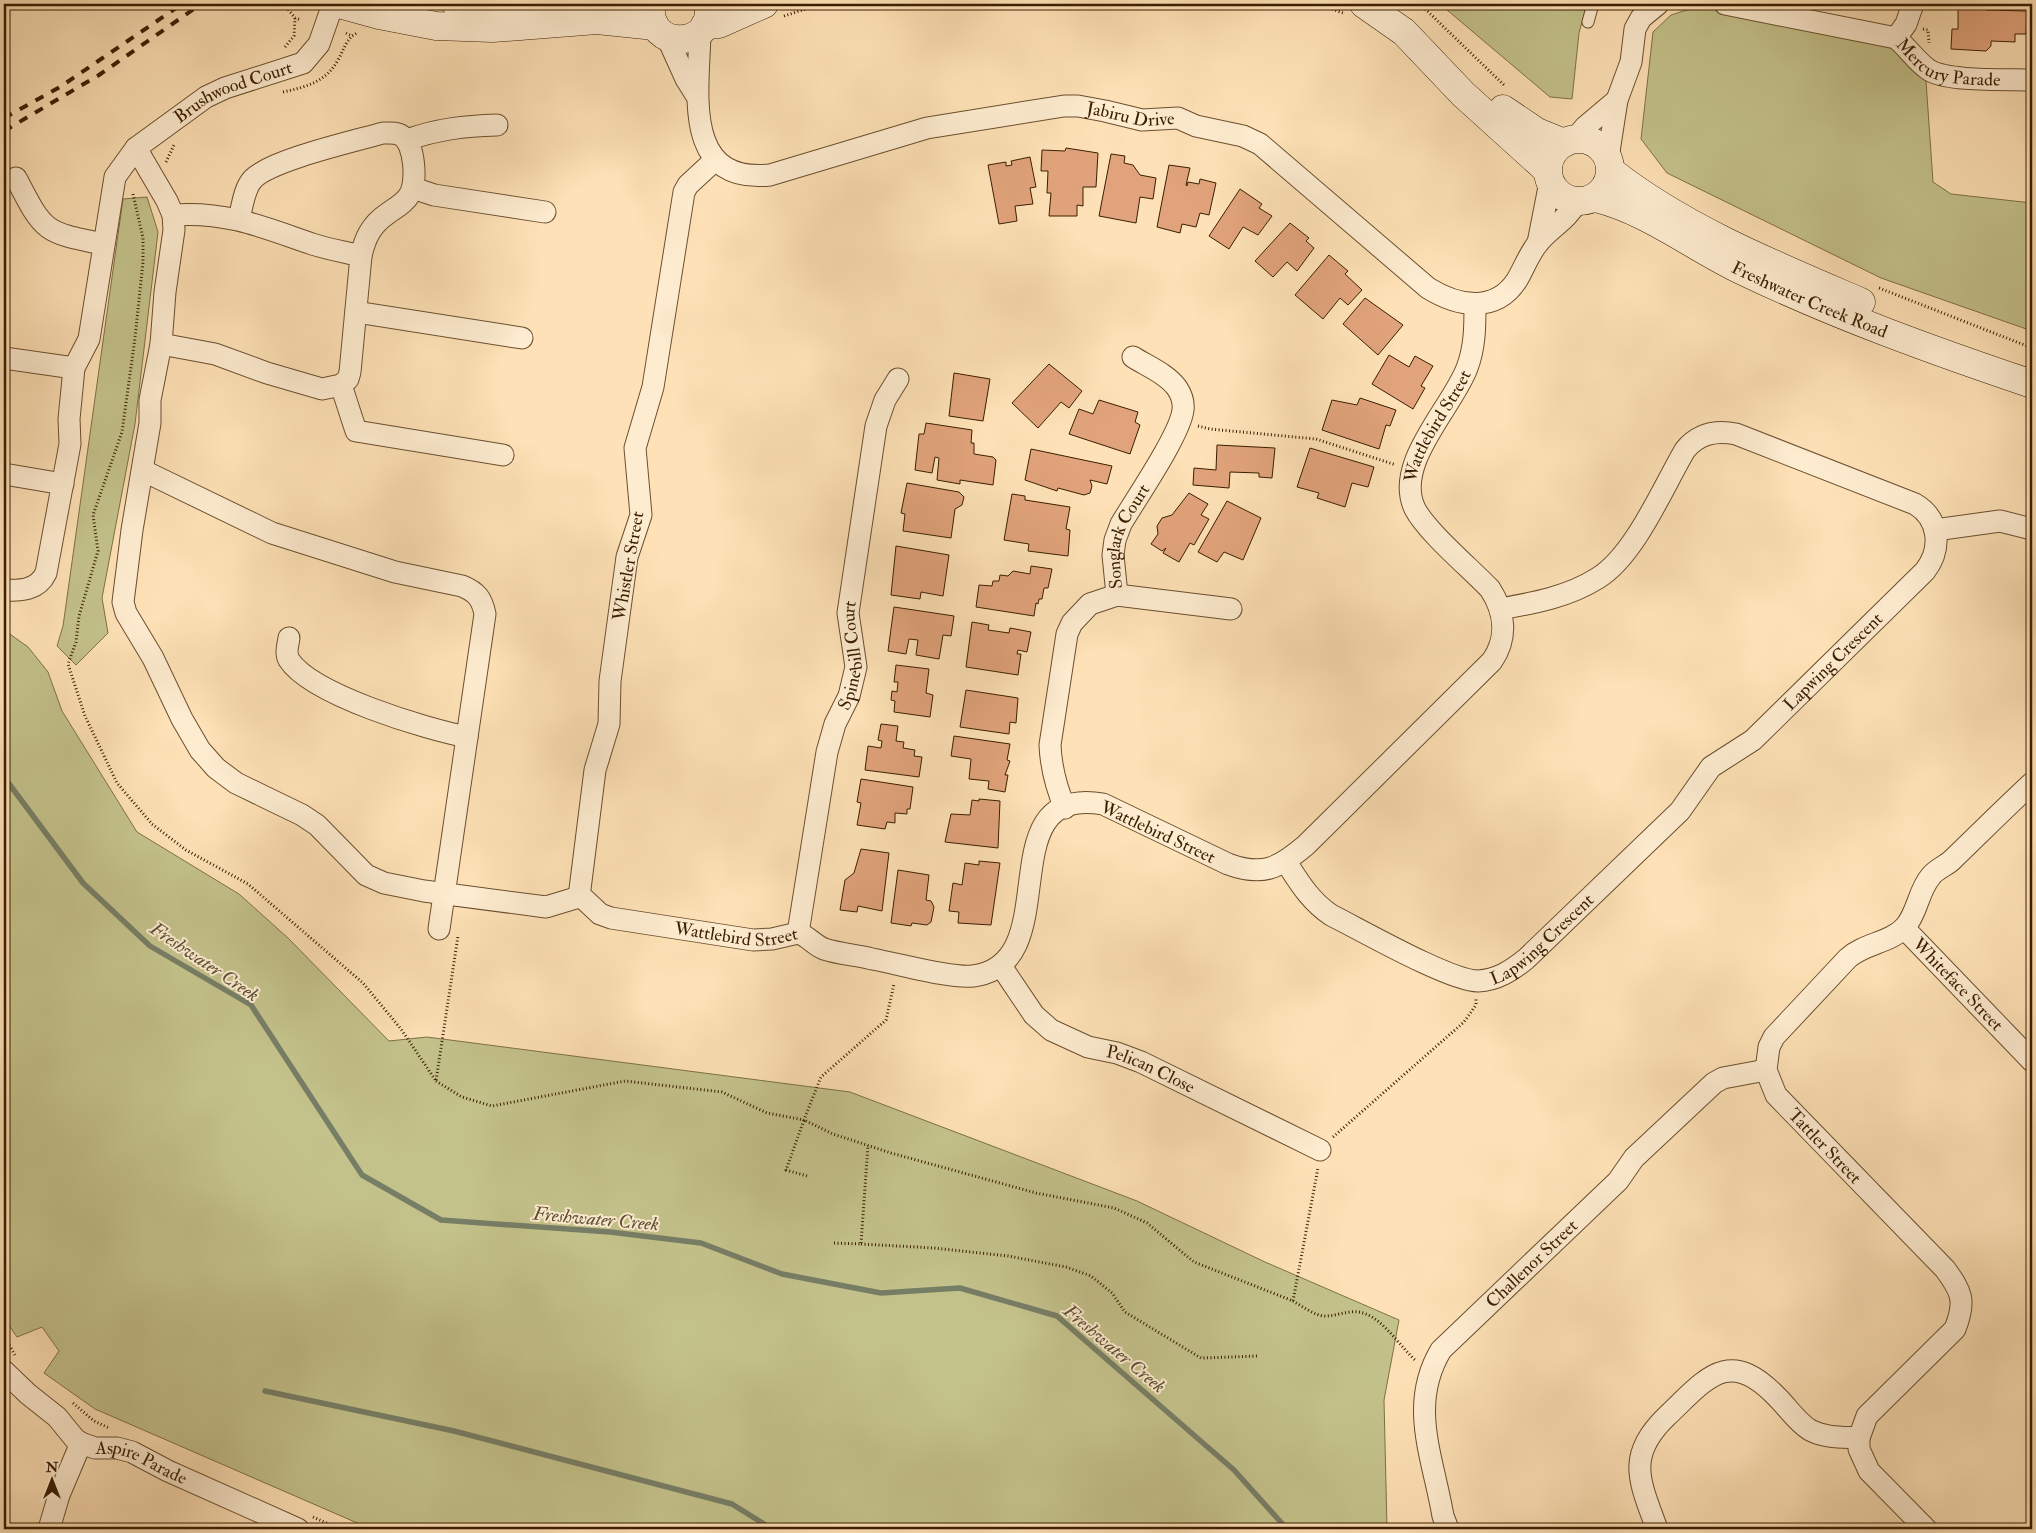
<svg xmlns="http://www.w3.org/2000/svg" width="2036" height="1533" font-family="'IM FELL Double Pica',serif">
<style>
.green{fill:#c4c28b;stroke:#7f7046}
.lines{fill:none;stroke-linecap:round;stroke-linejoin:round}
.stream{stroke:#777e66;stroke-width:5.5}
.building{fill:#e1a37b;stroke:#3a1e01}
.lane-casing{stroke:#6b4f2e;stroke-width:13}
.street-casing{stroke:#6b4f2e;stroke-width:23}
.secondary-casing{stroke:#3a1e01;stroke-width:29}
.path{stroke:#3a1e01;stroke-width:3;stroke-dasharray:1 2.5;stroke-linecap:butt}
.lane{stroke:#feecd0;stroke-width:11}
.street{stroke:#feecd0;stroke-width:21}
.secondary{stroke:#feecd0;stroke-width:28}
.rail{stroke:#3a1e01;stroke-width:4;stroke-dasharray:9 9;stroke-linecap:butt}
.labels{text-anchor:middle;stroke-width:4;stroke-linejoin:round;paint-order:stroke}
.street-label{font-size:18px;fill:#3a1e01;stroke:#feecd0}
.water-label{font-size:19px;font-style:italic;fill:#594e34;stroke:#feecd0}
</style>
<rect width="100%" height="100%" fill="#fee1b6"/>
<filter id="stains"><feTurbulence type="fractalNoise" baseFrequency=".004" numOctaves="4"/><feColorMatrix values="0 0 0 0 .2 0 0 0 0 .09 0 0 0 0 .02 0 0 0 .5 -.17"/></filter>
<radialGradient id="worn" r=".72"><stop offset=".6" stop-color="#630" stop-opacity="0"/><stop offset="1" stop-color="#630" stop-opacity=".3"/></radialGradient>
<path class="green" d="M1440,4h147l-8,29 -7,66 -22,-2z
M1699,6l190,40 37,35 7,101 18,12 81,9v128l-151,-53 -214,-105 -26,-34 12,-107 18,-17z
M147,197l11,35 -23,192 -33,174 6,35 -32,32 -19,-19 6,-20 60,-427z
M4,630l24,17 20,25 14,39 75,121 102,62 49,44 101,103 38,-4 423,55 287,109 128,61 134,58 -15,80 3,129h-1016l-276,-120 -51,-36 15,-22 -17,-24 -25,10 -13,-19z"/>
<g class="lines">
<path class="stream" d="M4,777l79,106 67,63 101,59 111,170 79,45 169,12 91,11 81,31 99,19 79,-5 97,28 177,154 53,59
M265,1391l189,40 278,73 40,25"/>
</g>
<path class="building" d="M1958,4l28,1v5l41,1 -1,23h-11v8l-24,-1v5l-5,5 -35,-2 1,-20h6z
M1066,148l32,5 -2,34h-13v19l-6,-1v11h-28l2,-23h-4l1,-22h-7l1,-21 23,1z
M1111,154l14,2 -1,7 9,2 7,10 16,3 -3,21 -13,-2 -4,26 -37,-7z
M1030,157l6,30 -6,1 3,16 -18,2 2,15 -18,3 -11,-59 18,-3v4l6,-1 -1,-4z
M1169,165l21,3 -4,17 1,1 1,-4 11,2 1,-5 16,4 -7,32 -9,-2 -4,14 -14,-3 -2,9 -23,-6z
M1240,189l22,15 -3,4 13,8 -14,19 -15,-8 -14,22 -20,-13z
M1290,223l19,15 -3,3 8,7 -17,23 -10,-9 -14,15 -18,-16z
M1329,255l19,16 -3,3 17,16 -14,15 -8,-7 -17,21 -28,-24z
M1365,298l38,27 -25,30 -35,-31z
M1389,355l20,12 6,-11 18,10 -12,20 4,2 -12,21 -41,-25z
M1049,364l33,27 -13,17 -8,-6 -23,26 -26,-25z
M954,373l36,6 -7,42 -34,-5z
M1360,398l36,12 -6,16 -4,-1 -7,24 -57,-19 10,-30 25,5z
M1099,400l39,12 -3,10 5,3 -10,29 -61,-20 10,-25 14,5z
M926,423l46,7 -1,13h3v11l19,3 3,3 -3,25 -33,-5v4l-23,-4 2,-22 -4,-1 -3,16 -17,-3 4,-36h5z
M1217,445l58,3 -3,30 -13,-1v-4l-29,-1 -1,16 -36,-3 1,-17 22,2z
M1310,448l64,19 -6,20 -16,-4 -7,24 -28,-9 2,-5 -22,-6z
M1031,449l81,17 -5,18 -17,-4 2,6 -2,7 -6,2 -26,-7 -1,3 -32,-11z
M907,483l52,9 5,5 -2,8 -7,4 -4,29 -48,-7 2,-17 -4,-1z
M1189,493l19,11 -7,11 8,4 -15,26 -4,-2 -11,19 -16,-9 3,-5 -4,3 -11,-7 7,-10 -1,-8 5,-8 10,-3z
M1012,494l13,2v4l45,7 -4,22 4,1 -2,26 -40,-5 1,-7 -25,-4z
M1227,501l34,17 -18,42 -19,-8 -7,10 -19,-10z
M896,546l53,9 -6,41 -22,-4 -1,7 -29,-4z
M1031,566l21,3 -4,19h-4l-2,11h-3l-1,5 -2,-1 -2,13 -58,-9 3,-22 13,1 1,-5h6l1,-6 8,1 5,-5 17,3z
M894,607l60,9 -3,20 -8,-1 -4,24 -23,-4 2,-15 -9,-1 -3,15 -18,-3z
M972,622l17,3 -1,5 21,3 1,-5 21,4 -4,20 -9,-2 -1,4h4l-3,21 -52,-8z
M896,665l33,4 -3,24 7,2 -3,22 -36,-5 1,-11 -4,-1 1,-9 5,1 1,-10h-4z
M966,690l52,8 -2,25 -6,-1 -1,12 -49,-7z
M881,724l17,2 -2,15 8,1 -1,6 12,2 -1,6 8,1 -3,20 -54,-7 3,-24 13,2 1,-7 -4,-1z
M954,736l56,8 -3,16 3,1 -5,14h3l-3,17 -17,-3 1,-8 -20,-2 2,-20 -20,-3z
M861,779l52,8 -3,22h-3v5l-12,-1v10l-8,-1 -2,7 -28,-4 4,-22 -4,-1z
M979,799l21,2 -2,47 -53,-6 6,-28 19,1 2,-15 7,1z
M861,849l28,4 -7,58 -24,-5 -1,6 -17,-2 5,-30 9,-7z
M979,861l21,2 -9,62 -33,-2 1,-11 -10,-1 4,-28 9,2 3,-22 14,2z
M898,870l31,5 -3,25 5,1 3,6 -3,15 -4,3 -15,-2 -1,3 -20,-3z"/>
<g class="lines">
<g class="lane-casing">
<path id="lane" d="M1588,22l5,-18"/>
</g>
<g class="street-casing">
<g id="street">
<path id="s1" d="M1725,4l171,34c12,10 21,24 33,32 19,12 79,9 103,10"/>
<path id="s2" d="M700,32c-1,58 -19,152 70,143l157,-47 137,-22h14l27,5 37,9 36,-2 18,8 47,10 17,8 168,144c29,18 67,26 89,-8 7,-12 12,-26 21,-37 12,-15 29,-23 39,-41"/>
<path d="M667,37l19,42 10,16"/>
<path d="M1896,38l10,-14 7,-20"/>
<path d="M1575,139l10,-12 32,-27"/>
<path d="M407,140c30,-11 58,-14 90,-15"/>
<path id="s3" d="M136,148l31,53 6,14 1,15 -9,62 -4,52 -11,56v23l-18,107 -9,72 3,11 27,45 29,61 18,31 16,18 20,15 66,32 15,10 49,50 18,8 40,8 122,16 33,-10 5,2 16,15 11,4 142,22 19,-1 26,-6c10,3 16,12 26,16 15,5 33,6 48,10 24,4 79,20 101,17 97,-12 12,-192 130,-172l125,60c35,13 51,4 78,-19l186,-184c16,-23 13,-49 -2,-72 -20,-21 -62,-56 -75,-80 -22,-45 37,-101 52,-141 8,-21 8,-41 8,-64"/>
<path d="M1608,158l9,-58 14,-38 4,-33 6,-11 17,-14"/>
<path d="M16,178c28,54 27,54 87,66"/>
<path d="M413,188l21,7 111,17"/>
<path d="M173,215c53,-4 90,12 139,29 15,5 33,8 49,12"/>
<path d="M1538,243l12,-61"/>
<path d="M356,312l166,26"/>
<path d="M161,344l54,10 52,19 55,16 19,-4 7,-6 2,-7 11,-116c4,-18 10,-31 26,-42 8,-6 18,-11 23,-20 7,-12 5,-50 -8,-58 -5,-4 -13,-3 -19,-3 -28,8 -112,27 -130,46 -9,9 -11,29 -14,40"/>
<path d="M4,358l70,10"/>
<path d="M341,385l15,46 147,24"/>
<path d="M144,471l128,62 123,39 67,14c15,6 20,13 23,28l-46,315"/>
<path d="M4,474l59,10"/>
<path d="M1935,530l65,-9 32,8"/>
<path id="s4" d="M4,590c17,1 34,0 42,-17l24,-129 -1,-25 5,-51 15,-29 26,-162 21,-29 70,-51 19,-9 78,-25 16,-19 14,-40"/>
<path id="s5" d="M1117,595l-4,-40 2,-15 6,-16c14,-24 59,-89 62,-114 1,-8 -2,-16 -6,-22 -10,-14 -30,-22 -44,-31"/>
<path d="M289,638c-1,7 -4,15 0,22 23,35 137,69 178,77"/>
<path d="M1065,808c-9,-21 -14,-40 -15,-63l17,-111 5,-11 18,-19 27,-9 114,14"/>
<path id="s6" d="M1286,862c13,20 24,39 45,53 30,15 119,66 147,66 19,-1 33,-10 48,-22l154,-148 31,-44 42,-27 172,-169c17,-22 15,-52 -10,-67l-179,-70c-21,-4 -38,0 -51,16 -23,39 -50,105 -87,128 -30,19 -64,25 -98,31"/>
<path d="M579,897l16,-127 14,-46 1,-43 17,-124 14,-42 -6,-67 18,-61 31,-195 4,-7 27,-25"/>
<path id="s7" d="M1904,928l128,133"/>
<path id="s8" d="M798,933l29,-181 8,-28 14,-28 7,-29 -8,-54 28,-187 9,-26 13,-21"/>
<path id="s9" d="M1001,966l33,49 17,15 37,17 29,6 24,9 179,88"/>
<path id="s10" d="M4,1371l24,23 29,23 18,22 6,4 14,5h22l15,4 36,19 130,58"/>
<path d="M49,1529l10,-34 22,-52"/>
<path id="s11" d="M1448,1529l-5,-13c-10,-59 -35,-111 -2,-166l177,-169 16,-23 80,-75 9,-5 43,-8"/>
<path d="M1657,1529c-17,-47 -32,-73 10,-113 40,-38 62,-70 111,-18 10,10 20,25 32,32 15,8 33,7 49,8"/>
<path d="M1926,1529l-57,-58 -10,-22v-11l8,-22 88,-87c11,-28 7,-37 -10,-60l-169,-174 -10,-25 3,-23 5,-10 74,-79c17,-15 42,-15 57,-31 13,-15 13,-36 26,-51 5,-7 15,-10 21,-16 27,-26 53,-52 80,-77"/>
</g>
</g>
<g class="secondary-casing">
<g id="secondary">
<path d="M339,4l40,11 57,11 57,2 104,-8 58,6"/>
<path d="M456,4l91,3"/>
<path d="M651,4c-5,50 67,44 57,0"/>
<path d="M1364,4l40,28 59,62 84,76"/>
<path d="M705,25l14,-1 45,-20"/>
<path d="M1503,109l34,23 27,11"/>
<circle cx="1579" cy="170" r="31"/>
<path d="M1611,171c72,57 166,95 250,131"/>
<path id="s12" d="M1595,198c54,13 99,50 148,73 94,45 191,80 289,113"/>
</g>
</g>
<path class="path" d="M284,4l11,14 6,2
M1319,4l24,9
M1420,4l85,82
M4,9l3,-5
M784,16l37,-12
M1923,29l5,1 1,13
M346,33l6,3 5,-3
M285,47l9,-11 1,-18
M283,92c23,-5 43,-10 55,-32 5,-9 7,-17 14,-24
M166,162l8,-17
M133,194l10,44v24l-8,76 -13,94 -29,83 5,36 -19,65 -3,26 -8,22 17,52 32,67 35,41 34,26 62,34 115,99 38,46 35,52 22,-145
M1879,288l153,60
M1198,426l12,3 106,10 80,26
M436,1081l26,16 30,9 133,-25 97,11 45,21 37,7 17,-43 65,-57 8,-36
M1333,1137l131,-115 12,-17v-6
M807,1176l-21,-6 18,-50 29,14 58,19 145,40 78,15 33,15 47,39 99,39 25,-133
M834,1243l27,1 7,-99
M861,1244l73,4 74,8 58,11 25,9 21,17 13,19 76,46 57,-2
M1293,1301c9,5 22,15 32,15 14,0 27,-8 41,-2 18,7 35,33 50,47
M4,1336l11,19
M73,1403l21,18 15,7
M313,1517l27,12"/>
<use href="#lane" class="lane"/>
<use href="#street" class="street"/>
<use href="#secondary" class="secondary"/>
<path class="rail" d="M4,118l56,-31 122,-83
M4,131l95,-56 102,-71"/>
</g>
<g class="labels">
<g class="street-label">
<text dy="6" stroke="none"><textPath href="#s1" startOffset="236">Mercury Parade</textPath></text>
<text dy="6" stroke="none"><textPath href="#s4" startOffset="602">Brushwood Court</textPath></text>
<text dy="6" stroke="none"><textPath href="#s2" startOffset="560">Jabiru Drive</textPath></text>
<text dy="6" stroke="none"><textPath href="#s12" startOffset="238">Freshwater Creek Road</textPath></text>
<text dy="6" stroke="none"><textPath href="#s3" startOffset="2484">Wattlebird Street</textPath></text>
<text dy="6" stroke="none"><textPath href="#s5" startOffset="62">Songlark Court</textPath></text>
<text transform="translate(628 566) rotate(-80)" y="6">Whistler Street</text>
<text dy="6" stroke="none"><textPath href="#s8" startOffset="285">Spinebill Court</textPath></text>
<text dy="6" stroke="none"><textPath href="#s6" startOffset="715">Lapwing Crescent</textPath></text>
<text transform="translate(1158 832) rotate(25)" y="6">Wattlebird Street</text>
<text dy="6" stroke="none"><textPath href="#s3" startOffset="1229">Wattlebird Street</textPath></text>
<text dy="6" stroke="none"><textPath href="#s6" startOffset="310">Lapwing Crescent</textPath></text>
<text dy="6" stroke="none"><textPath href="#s7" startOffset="78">Whiteface Street</textPath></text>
<text dy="6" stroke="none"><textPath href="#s9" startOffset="189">Pelican Close</textPath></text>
<text transform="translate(1825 1146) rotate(46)" y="6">Tattler Street</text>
<text dy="6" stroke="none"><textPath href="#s11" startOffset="310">Challenor Street</textPath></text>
<text dy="6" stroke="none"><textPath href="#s10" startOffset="170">Aspire Parade</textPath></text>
</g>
<g class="water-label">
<text transform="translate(205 961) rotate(34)" y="7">Freshwater Creek</text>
<text transform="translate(596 1218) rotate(5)" y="7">Freshwater Creek</text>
<text transform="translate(1115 1348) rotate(40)" y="7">Freshwater Creek</text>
</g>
</g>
<rect width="2036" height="1533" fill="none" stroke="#fee1b6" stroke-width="20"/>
<rect x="5" y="5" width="2026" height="1523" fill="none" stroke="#3a1e01" stroke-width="2.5"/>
<rect x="10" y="10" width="2016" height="1513" fill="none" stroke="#3a1e01"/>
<g transform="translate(52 1480)" stroke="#feecd0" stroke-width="4" paint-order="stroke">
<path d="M0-4L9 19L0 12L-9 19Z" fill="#3a1e01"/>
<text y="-8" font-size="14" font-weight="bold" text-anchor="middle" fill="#3a1e01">N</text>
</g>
<rect width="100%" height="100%" filter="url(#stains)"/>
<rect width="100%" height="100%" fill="url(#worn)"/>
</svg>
